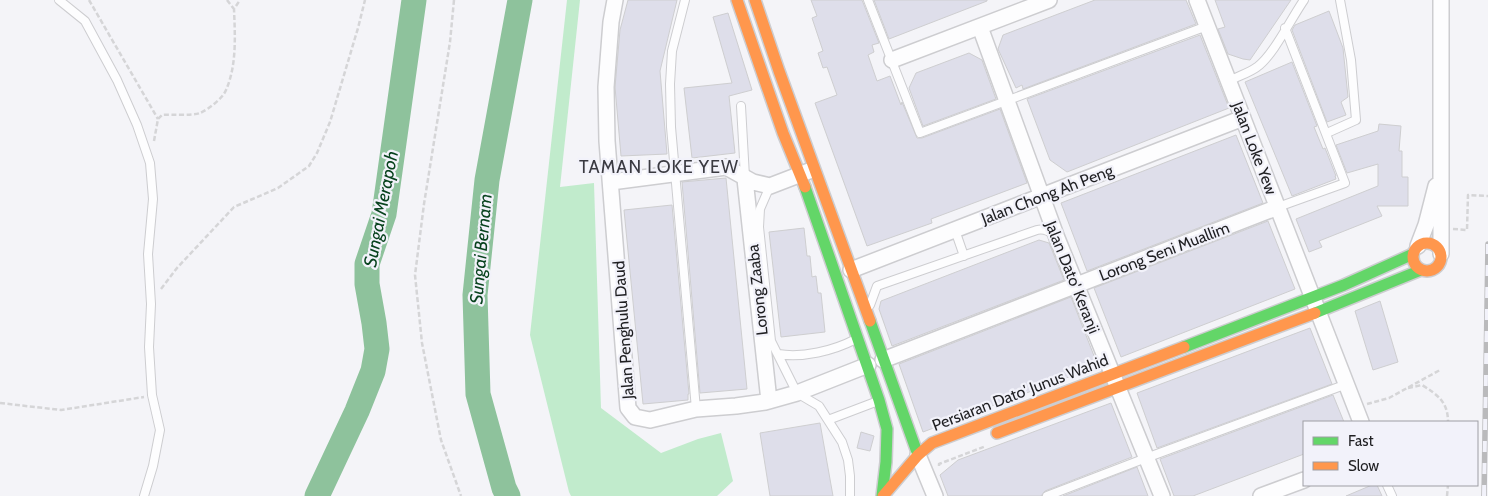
<svg xmlns="http://www.w3.org/2000/svg" width="1488" height="496" font-family="Cabin,sans-serif">
<style>
.green{fill:#c1ebcc}
.lines{fill:none;stroke-linecap:round;stroke-linejoin:round}
.river{stroke:#8ec29c;stroke-width:25}
.building{fill:#dedeea;stroke:#ceced0}
.lane-casing{stroke:#cdcdd0;stroke-width:10}
.street-casing{stroke:#cdcdd0;stroke-width:18}
.fast-casing{stroke:#cdcdd0;stroke-width:14}
.slow-casing{stroke:#cdcdd0;stroke-width:14}
.path{stroke:#d5d5d7;stroke-width:2.5;stroke-dasharray:5 2.5;stroke-linecap:butt}
.lane{stroke:#fdfdfe;stroke-width:8}
.street{stroke:#fdfdfe;stroke-width:15}
.fast{stroke:#63d668;stroke-width:11}
.slow{stroke:#ff974d;stroke-width:11}
.rail-casing{stroke:#bababc;stroke-width:5.5}
.rail{stroke:#f2f2fa;stroke-width:4;stroke-dasharray:11;stroke-linecap:butt}
.labels{text-anchor:middle;stroke-width:4.5;stroke-linejoin:round;paint-order:stroke}
.street-label{font-size:16px;fill:#1f1f22;stroke:#f2f2fa}
.neighbourhood-label{font-size:18px;letter-spacing:1px;fill:#3a3a41;stroke:#f2f2fa}
.water-label{font-size:18px;font-style:italic;fill:#08431e;stroke:#f2f2fa}
</style>
<rect width="100%" height="100%" fill="#f4f4f8"/>
<path class="green" d="M567,0h13l-20,187 34,-4 7,225 60,45 37,-14 23,-6 12,48 -16,15h-146l-2,-4 -39,-157z"/>
<g class="lines">
<path class="river" d="M317,496l40,-85 16,-40 4,-22 -3,-26 -7,-39v-20l17,-50 30,-214
M508,496l-4,-8 -26,-94 -3,-99 12,-115 33,-180"/>
</g>
<path class="building" d="M628,0h49l-17,71 7,83 -46,2 -6,-69 5,-57z
M811,0h51l17,43 -7,2 2,7 -6,3 9,26 13,-5 11,29 1,-3 15,36h5l78,-29 27,74 -96,36 1,4 -65,23 -52,-143 22,-8 -10,-28 -4,1 -5,-15 5,-2 -11,-33 5,-2z
M874,0h113v1l-98,38z
M1095,0h91l10,24 -173,65 -1,-4 -6,3 -18,-39 5,-14z
M1215,0h76l-41,60 -7,-1 -15,-5 -10,-25 7,-2z
M1329,11l14,37 5,49 -7,5 5,13 -19,7 -35,-92 3,-5z
M728,13l24,77 -23,6 6,57 -43,5 -8,-70 48,-5 -19,-66z
M1200,35l29,73 -162,64 -17,-12 -23,-61z
M969,53l13,7 14,39 -73,27 -14,-38 7,-15z
M1292,62l25,64 -3,1 9,22 2,-1 11,28h-1l1,3 -44,17 -47,-114z
M1379,124l22,2 -2,25h3v26h6v29h-31l5,10 -63,25 3,6 -13,5 -13,-33 82,-33v-22l-31,9 -11,-28 42,-14z
M1236,135l27,68 -176,68 -26,-68z
M726,178l21,211 -47,4 -18,-211z
M672,205l17,189h-1v6l-45,4 -19,-194z
M1268,221l27,68 -174,68 -27,-69z
M804,228l3,28h3l2,21 4,-1 2,17h3l4,39 -44,5 -12,-105z
M1039,240l10,3 15,37 -172,66 -13,-37 2,-8z
M1071,297l27,69 -175,66 -24,-68z
M1380,301l18,61 -25,8 -18,-59z
M1310,328l22,56 -175,64 -20,-55z
M1333,395l11,27h-40v32l-111,42h-19l-14,-37z
M1111,403l21,54 -87,34 -4,5h-93l-8,-21 18,-15z
M820,423l13,73h-63l-10,-63z
M861,432l13,4 -4,15 -13,-3z
M1137,467l11,29h-85z
M1372,485h5l5,11h-36z"/>
<g class="lines">
<g class="lane-casing">
<path id="lane" d="M59,0l26,21 32,59 20,45 13,38 3,36 -5,55 3,50 -2,43 3,48 8,35 -7,36 -9,30
M685,0l-13,51 -2,33 1,43 25,282
M868,0l52,133 287,-107
M1229,81c9,-5 20,-8 28,-14 16,-11 35,-50 47,-67
M741,106l4,71
M1327,133l29,-13 -5,-60 -11,-60
M770,186l-10,23 -1,18 12,114 26,52 22,13 23,36 6,18 2,16v20
M1278,207l67,-24 -60,-155
M955,230l9,26
M870,305l7,-19 160,-56c7,-2 12,1 17,5
M778,354c25,4 55,-3 78,-15
M828,420l50,-19
M1387,485l5,11
M1047,496l99,-38 201,-74"/>
</g>
<g class="street-casing">
<path id="street" d="M615,0l-4,22 -5,65 1,54 21,267 7,9 15,3 46,-11 40,-3 29,-4 32,-9 71,-28
M1197,0l164,422
M1441,0v254
M980,27l77,211 105,258
M892,60l157,-60
M745,179l24,222
M611,182l115,-15 27,15 17,4 39,-15
M1418,246l8,-21 10,-39
M851,270l392,-152
M883,360l395,-153
M918,455l17,41
M1261,496l43,-16"/>
</g>
<g class="fast-casing">
<path id="fast" d="M805,187l74,213 8,29 -1,33 -4,34
M1315,313l106,-43
M870,321l48,134
M1184,347l160,-62 69,-31"/>
</g>
<g class="slow-casing">
<path id="slow" d="M737,0l46,133 22,54
M755,0l24,71 91,250
M1413 257a14 14 0 1 1 28 0a14 14 0 1 1-28 0Z
M997,433l318,-120
M883,496l35,-41 14,-12 252,-96"/>
</g>
<path class="path" d="M89,0l69,119
M227,0l7,9 6,-9
M454,0l-4,42 -26,162 -9,71 7,68 19,97 20,56
M154,141l4,-22 4,-4c10,-1 30,1 38,-2 9,-4 23,-15 26,-23 11,-25 9,-55 8,-81
M1453,229l14,1 1,-35 20,1
M161,289l16,-21 57,-61 44,-19 31,-22 8,-13 13,-31 28,-94 7,-28
M1408,388l14,-3c16,10 26,17 26,37
M0,403l61,7 83,-13
M1367,404l22,-6 51,-28
M939,466v-2l47,-18
M1447,496l1,-11"/>
<use href="#lane" class="lane"/>
<use href="#street" class="street"/>
<use href="#fast" class="fast"/>
<use href="#slow" class="slow"/>
<g class="rail-casing">
<path id="rail" d="M1484,496l4,-252"/>
</g>
<use href="#rail" class="rail"/>
</g>
<g class="labels">
<g class="street-label">
<text transform="translate(1255 148) rotate(69)" y="6">Jalan Loke Yew</text>
<text transform="translate(1047 194) rotate(-21)" y="6">Jalan Chong Ah Peng</text>
<text transform="translate(1164 251) rotate(-21)" y="6">Lorong Seni Muallim</text>
<text transform="translate(1073 277) rotate(68)" y="6">Jalan Dato' Keranji</text>
<text transform="translate(757 290) rotate(-96)" y="6">Lorong Zaaba</text>
<text transform="translate(623 330) rotate(-94)" y="6">Jalan Penghulu Daud</text>
<text transform="translate(1020 392) rotate(-21)" y="6">Persiaran Dato' Junus Wahid</text>
</g>
<g class="neighbourhood-label">
<text x="659" y="173">TAMAN LOKE YEW</text>
</g>
<g class="water-label">
<text transform="translate(381 209) rotate(-79)" y="6">Sungai Merapoh</text>
<text transform="translate(481 249) rotate(-85)" y="6">Sungai Bernam</text>
</g>
</g>
<rect x="1303" y="421" width="175" height="65" fill="#f2f2fa" stroke="#9e9ea4"/>
<rect x="1313" y="437" width="25" height="8" fill="#63d668" stroke="#9e9ea4"/>
<text x="1348" y="446" font-size="15" fill="#1f1f22">Fast</text>
<rect x="1313" y="462" width="25" height="8" fill="#ff974d" stroke="#9e9ea4"/>
<text x="1348" y="471" font-size="15" fill="#1f1f22">Slow</text>
</svg>
